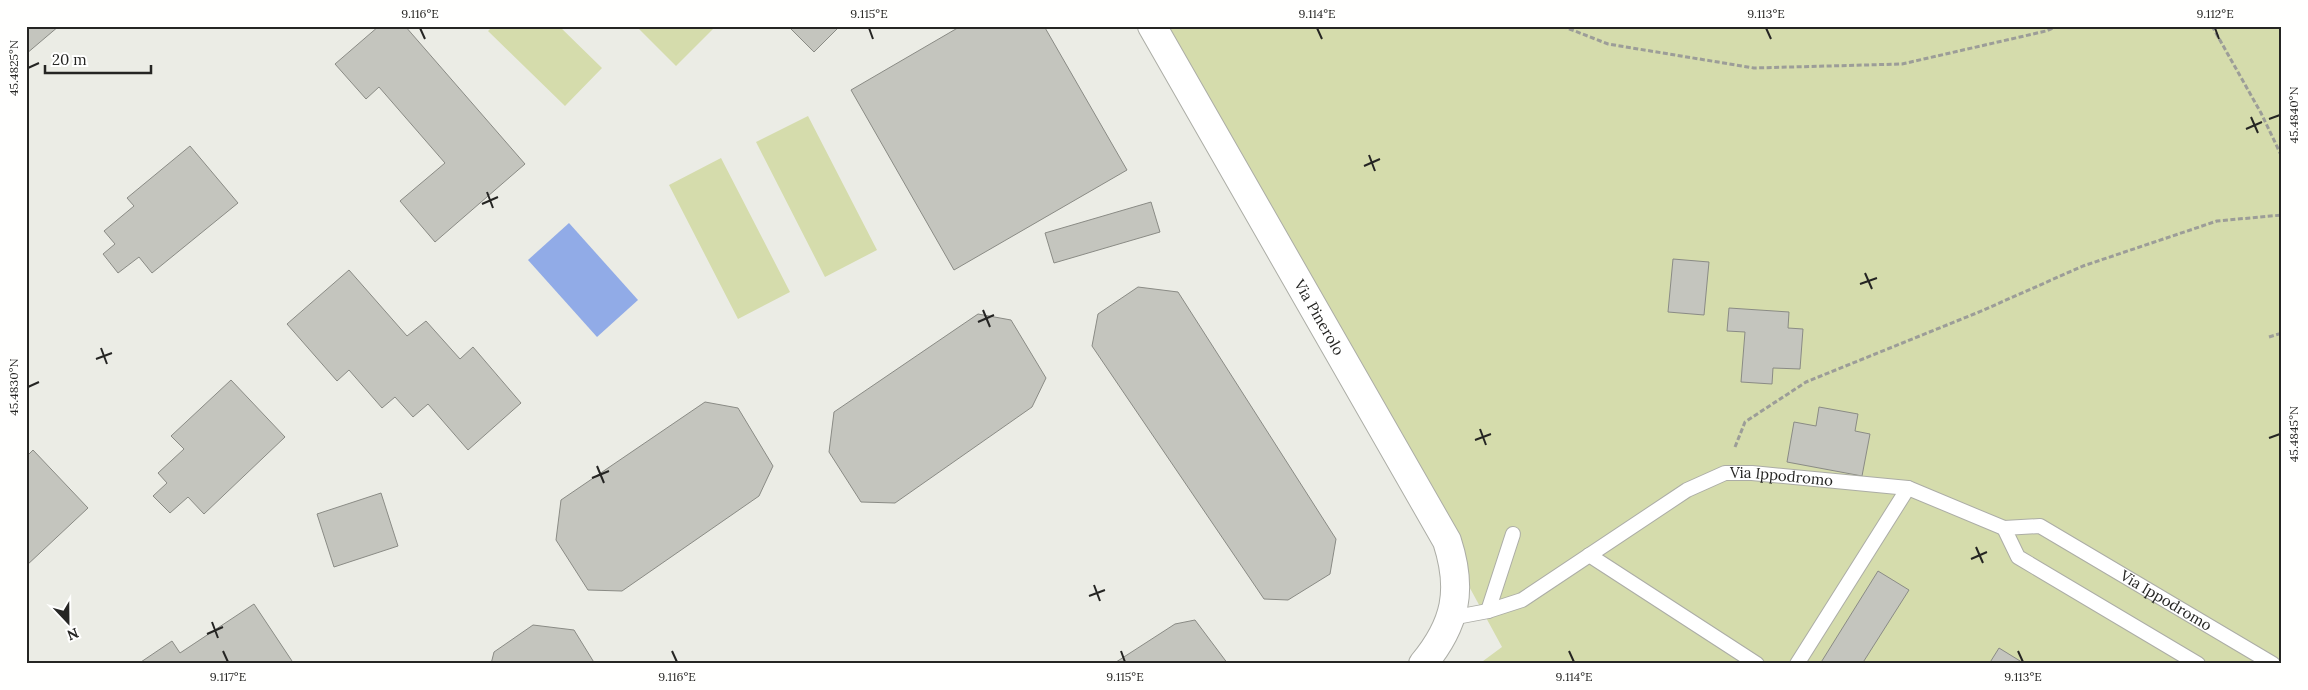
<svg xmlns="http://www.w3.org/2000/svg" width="2308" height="690" font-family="Lora,serif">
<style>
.green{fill:#d5dcac}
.water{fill:#91abe7}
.building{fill:#c4c5be;stroke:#8a8b85}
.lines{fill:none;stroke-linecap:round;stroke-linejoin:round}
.lane-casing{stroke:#acada6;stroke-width:16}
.street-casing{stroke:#acada6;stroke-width:30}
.path{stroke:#9c9d98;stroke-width:3;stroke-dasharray:5 2.5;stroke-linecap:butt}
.lane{stroke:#fff;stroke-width:14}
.street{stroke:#fff;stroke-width:28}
.ticks{fill:none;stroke:#252523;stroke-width:2}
.labels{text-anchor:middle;stroke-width:4;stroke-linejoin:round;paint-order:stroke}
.street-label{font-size:15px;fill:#252523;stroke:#fffffe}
.neatline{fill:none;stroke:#252523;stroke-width:2}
.ticks-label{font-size:12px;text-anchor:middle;fill:#252523}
</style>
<rect width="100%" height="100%" fill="#ebece5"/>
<path class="green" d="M493,26h66l43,42 -37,38 -77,-75z
M636,26h80l-40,40z
M1164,26h1118v638h-803l23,-17z
M808,116l69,134 -52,27 -69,-135z
M721,158l69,134 -52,27 -69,-134z"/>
<path class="water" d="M569,223l69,77 -41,37 -69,-77z"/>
<path class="building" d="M26,26h33l-33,28z
M379,26h26l120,138 -90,78 -35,-41 45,-38 -66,-76 -13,12 -31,-35z
M788,26h52l-26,26z
M961,26h83l83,144 -173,100 -103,-180z
M190,146l48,57 -86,70 -13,-16 -21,16 -15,-19 12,-10 -11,-13 30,-25 -7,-8z
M1151,202l9,30 -106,31 -9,-30z
M1673,259l36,3 -5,53 -36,-3z
M349,270l58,66 19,-15 34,38 13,-12 48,56 -53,47 -40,-46 -15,13 -18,-20 -13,11 -33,-38 -12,11 -50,-57z
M1138,287l40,5 158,247 -6,35 -42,26 -24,-1 -172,-253 6,-32z
M1729,308l60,4 -1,16 15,1 -3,40 -27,-1 -1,16 -31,-2 4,-50 -18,-1z
M978,314l33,6 35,58 -14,29 -137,96 -34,-1 -32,-50 5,-40z
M231,380l54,57 -81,77 -16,-17 -18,16 -17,-17 14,-13 -9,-10 26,-24 -13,-13z
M705,402l33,6 35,58 -14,30 -137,95 -34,-1 -32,-50 5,-40z
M1819,407l39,7 -3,17 15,3 -8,42 -75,-14 7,-40 22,4z
M33,450l55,58 -62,58v-109z
M381,493l17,53 -64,21 -17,-53z
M1878,571l31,19 -47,74h-42z
M254,604l40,60h-156l34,-23 8,12z
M1195,620l33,44h-115l62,-40z
M533,625l41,5 21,34h-104l3,-12z
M1999,648l26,16h-36z"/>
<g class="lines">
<g class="lane-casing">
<g id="lane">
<path d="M1589,555l168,109"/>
<path d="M1488,611l25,-77"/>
<path id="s1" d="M1451,618l37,-7 34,-11 165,-110 38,-17h27l156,15 96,40"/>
<path d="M1797,664l111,-176"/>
<path id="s2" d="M2198,664l-180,-107 -14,-29 36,-2 233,138"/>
</g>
</g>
<g class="street-casing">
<g id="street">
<path id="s3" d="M1152,26l295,515c16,49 9,83 -24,123"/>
</g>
</g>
<path class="path" d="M1562,26l46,18 146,24 148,-4 144,-33 12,-5
M2212,26l49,87 21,44
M2269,337l13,-4
M1735,447l10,-25 61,-40 173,-70 104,-46 134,-45 65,-6"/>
<use href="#lane" class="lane"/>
<use href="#street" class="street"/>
</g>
<path class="ticks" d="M420,28l5,11M869,28l4,11M1317,28l5,11M1766,28l5,11M2215,28l4,11M28,68l11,-5M2251,117l7,16M2269,119l11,-4M2246,129l16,-7M1369,155l6,16M1364,166l16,-7M487,192l6,16M482,204l16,-7M1865,273l7,16M1860,284l17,-6M983,310l7,17M978,322l16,-7M101,348l6,16M96,359l16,-6M28,387l11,-5M1480,429l6,16M2269,438l11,-4M1475,440l16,-6M597,466l7,17M592,478l17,-7M1976,547l7,16M1971,559l16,-7M1094,585l6,16M1089,596l16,-6M212,622l6,16M207,634l16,-7M223,651l5,11M672,651l5,11M1121,651l4,11M1569,651l5,11M2018,651l5,11"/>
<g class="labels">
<g class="street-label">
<text dy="5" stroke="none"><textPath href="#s3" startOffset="336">Via Pinerolo</textPath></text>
<text dy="5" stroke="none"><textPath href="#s1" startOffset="370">Via Ippodromo</textPath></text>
<text dy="5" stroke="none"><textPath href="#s2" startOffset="424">Via Ippodromo</textPath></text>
</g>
</g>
<rect width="2308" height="690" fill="none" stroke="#fffffe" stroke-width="55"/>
<g transform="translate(68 622) rotate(158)" stroke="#fffffe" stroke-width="4" paint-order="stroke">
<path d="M0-4L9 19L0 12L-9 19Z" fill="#252523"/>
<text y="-8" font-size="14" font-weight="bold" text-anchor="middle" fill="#252523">N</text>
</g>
<path d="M45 65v8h106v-8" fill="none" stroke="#252523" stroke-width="2.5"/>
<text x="52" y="65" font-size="15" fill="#252523" stroke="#fffffe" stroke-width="4" paint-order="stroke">20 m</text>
<rect x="28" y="28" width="2252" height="634" class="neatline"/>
<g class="ticks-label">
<text x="420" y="18">9.116°E</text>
<text x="869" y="18">9.115°E</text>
<text x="1317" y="18">9.114°E</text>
<text x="1766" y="18">9.113°E</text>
<text x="2215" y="18">9.112°E</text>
<text transform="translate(14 68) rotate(-90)" y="4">45.4825°N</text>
<text transform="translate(2294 115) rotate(-90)" y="4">45.4840°N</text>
<text transform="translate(14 387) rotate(-90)" y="4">45.4830°N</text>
<text transform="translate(2294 434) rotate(-90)" y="4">45.4845°N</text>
<text x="228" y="681">9.117°E</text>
<text x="677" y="681">9.116°E</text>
<text x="1125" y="681">9.115°E</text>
<text x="1574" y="681">9.114°E</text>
<text x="2023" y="681">9.113°E</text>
</g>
</svg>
